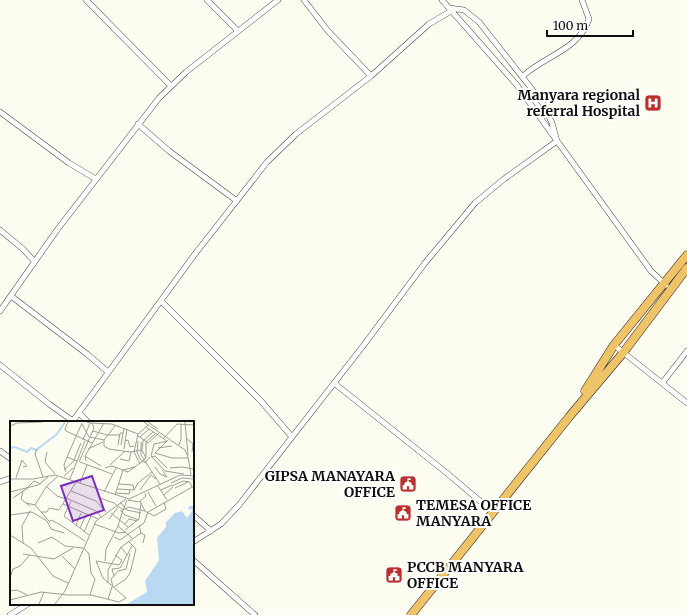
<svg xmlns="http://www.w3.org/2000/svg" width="687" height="615" font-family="Merriweather,serif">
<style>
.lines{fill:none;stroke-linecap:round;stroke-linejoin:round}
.minor-casing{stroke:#424242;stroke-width:6}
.trunk-casing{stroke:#202020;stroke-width:9}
.minor{stroke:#fff;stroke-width:5}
.trunk{stroke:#efc368;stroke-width:8}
.labels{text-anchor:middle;stroke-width:4;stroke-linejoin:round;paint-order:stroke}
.poi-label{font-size:14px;font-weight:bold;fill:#0f0f0f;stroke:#fff;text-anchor:end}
.inset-river{fill:none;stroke:#b9d9f3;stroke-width:2}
.inset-road{fill:none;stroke:#9e9e97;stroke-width:1}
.view{fill:#7b2cbf;fill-opacity:0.15;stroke:#7b2cbf;stroke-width:2}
.inset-edge{fill:none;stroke:#0f0f0f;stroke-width:2}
</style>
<rect width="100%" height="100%" fill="#fefdf2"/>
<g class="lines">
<g class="minor-casing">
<path id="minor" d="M86,0l84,85
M207,0l31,31
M304,0l24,31 43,45
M442,0l74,84 135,187 15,14
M523,76c21,-20 56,-26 66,-57l-7,-19
M0,112l69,51 27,16
M138,124l31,27 68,50
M0,230l23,19 11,12
M11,296l76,58 21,18
M161,301l100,100 31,36
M0,311l57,-81 102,-132 27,-26 92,-72
M614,345l73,58
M0,365l49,39 24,17
M663,382l24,-31
M334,383l114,91 45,38
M79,413l9,9
M72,422l123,-168 72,-92 29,-28 75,-58 58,-52 22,-13
M0,451l11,8
M0,482l11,-4
M193,515l18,16
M193,542l28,-18 18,-19 124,-159 62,-83 50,-60 29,-24 53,-38 -5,-18 -10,-21 -63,-80 -15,-12 -15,-2
M193,560l62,55
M10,615l18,-11"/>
</g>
<g class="trunk-casing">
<path id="trunk" d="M585,391l29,-46 73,-90
M411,615l158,-198 54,-64 64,-85"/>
</g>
<use href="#minor" class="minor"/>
<use href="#trunk" class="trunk"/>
</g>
<defs>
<g id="hospital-square" transform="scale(0.9)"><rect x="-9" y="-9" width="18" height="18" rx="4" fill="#b9312e" stroke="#fff"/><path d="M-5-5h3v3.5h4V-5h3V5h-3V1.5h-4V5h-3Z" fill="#fff"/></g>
<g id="civic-square" transform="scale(0.9)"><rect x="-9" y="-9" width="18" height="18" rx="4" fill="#b9312e" stroke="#fff"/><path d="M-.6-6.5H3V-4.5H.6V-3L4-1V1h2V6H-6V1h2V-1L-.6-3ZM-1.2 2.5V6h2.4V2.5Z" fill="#fff"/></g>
</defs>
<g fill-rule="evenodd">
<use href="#hospital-square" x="653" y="103"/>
<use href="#civic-square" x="408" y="484"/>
<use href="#civic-square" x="403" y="513"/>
<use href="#civic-square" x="394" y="575"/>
</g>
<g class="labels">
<g class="poi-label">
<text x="640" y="100">Manyara regional<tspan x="640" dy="16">referral Hospital</tspan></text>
<text x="395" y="481">GIPSA MANAYARA<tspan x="395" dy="16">OFFICE</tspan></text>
<text x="416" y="510" text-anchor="start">TEMESA OFFICE<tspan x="416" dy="16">MANYARA</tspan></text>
<text x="407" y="572" text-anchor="start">PCCB MANYARA<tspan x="407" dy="16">OFFICE</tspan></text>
</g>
</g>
<g transform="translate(10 421)">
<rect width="184" height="184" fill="#fefdf2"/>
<path d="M179,85h5v98h-67l20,-12 -2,-11 14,-21 -2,-22 9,-11v-5l9,-9 7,-2 5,7 6,-8 -5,-1z" fill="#b9d9f3"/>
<path class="inset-river" d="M0,27l5,-1 12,5 4,-4 5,2 21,-16 8,-12"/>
<path class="inset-road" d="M58,1l-3,7 1,2 26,12M134,1l41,28 3,7 3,18M138,1l10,7M175,1l3,33M80,2l22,1 26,10 10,-9M72,3l7,13M0,5l7,-3 25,-1M136,6l21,14M83,10l14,4h13M128,13l-4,18 6,12M127,14l11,8 11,-10M80,16l14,3M130,16l9,-8M154,17l13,-14 17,1M176,17l7,6 -1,8M73,19l7,-17 -3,-1M94,19v6l5,3 21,3 12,-2M94,19l12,-15M115,20l3,-1 2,7 4,-1M128,20l-1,11 3,7 5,4 5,-6M158,20l-14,3 -3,12 14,15 19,3M131,21v13l19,29M136,21v15M136,21l9,-8M108,24l2,-12h3M111,24l3,-17M169,24l2,-6v-15M148,27l14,-2M27,28l-2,5 8,23M78,28l15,-7M114,28l3,-20M37,31l-2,10 10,12M145,32l17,5h16M145,32l11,-11M75,35l16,10M141,36l4,-1 12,12M110,38l9,2 2,-9M134,38l2,-1 -4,-8 1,-9 10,-9M64,39l7,-17M67,40l-10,-4 15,-34M76,40l-1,-5 19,-33M69,41l15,-34 -2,-5M70,41l32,12M100,44l15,-14M145,46l5,7 7,3 -5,-7M95,47l7,-2 16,6 16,-12M160,47l12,-1 12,2M55,49l-1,-5 3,-8M113,49l12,-3M56,51l-1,-3 10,-9M54,55l9,-8M6,57l6,-18 5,6 -4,1M0,58h23l22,-4 74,24 51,-24 14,1M60,58l15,-38M70,62l7,-18M161,62l11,-5 12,1M108,63l15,1 1,5M148,65l9,14M162,65l11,-5 7,1 2,5M18,66l6,-6 7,3M37,66l10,9 9,3M165,67l13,-6M107,68l17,1 4,-7 14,-11M130,69l11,-15 5,4M151,69l11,-5M13,70l-2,8 9,7M61,70l25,10 10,11M0,71l28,-7 10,-8M94,71l12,-24M138,71l8,14M106,72l13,1 1,-4M105,74l8,-25M154,74l9,-8M3,77l16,-11M56,77l30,13 5,6M90,77l14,5 9,7 6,-3 16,4M118,79l11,2 7,-6 -1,-3M61,80l-7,15 25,19M130,80l5,10 9,5 12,-7 -2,-7M110,81l7,8 14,3M16,82l9,2 14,16M53,83l35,15M25,84l11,-18 11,-10M110,89l5,5 14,5M31,91h6l2,-4 10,2 17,-28M101,92l17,14M112,92l5,-13M0,94l22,-3 15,9 4,8 13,4M99,98l9,-12M39,101l2,-2 8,4 26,17M84,103l25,9 7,-1M115,103l4,-5 8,2M66,104l5,-12M108,105l4,-13M70,107l6,-13M115,109l14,-11 2,-16M74,111l7,-16M131,112l4,2 -2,8M0,114l21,13 22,28 15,7M104,116l6,3 24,-17 4,-11 46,-26M13,122l-1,-17 8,-15M28,122l14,-6 13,9 18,2M111,126l6,8 5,-9M74,127l5,6 2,19 4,6 -5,16M13,133l31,5 19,-11M117,134l-7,13 -8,1 2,7 4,-5 8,-2 4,-16M52,135l13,13M95,140l1,-12 12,-23 14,12M102,142l9,-16 20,-14 -2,-8M0,157l3,-9 7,-3 10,-11M98,162v-13l4,-7M103,166l-2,-8 3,-3M104,166l12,-8 4,-6 6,-24 -8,-8M0,170l7,-1 10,5M98,178l4,-12M0,179l31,-8 27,3h23l28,7 7,-4 -23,-20 -7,-17 23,4 3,-5 -7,-5M29,183l5,-12M45,183l10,-13 31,-70 30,-22"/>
<path class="view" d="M82,55l12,34 -31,11 -12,-35z"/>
<rect width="184" height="184" class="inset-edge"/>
</g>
<path d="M547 30v6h86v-6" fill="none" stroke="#0f0f0f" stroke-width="2"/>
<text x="553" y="30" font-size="12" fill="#0f0f0f" stroke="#ffffff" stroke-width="3" paint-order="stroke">100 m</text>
</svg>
